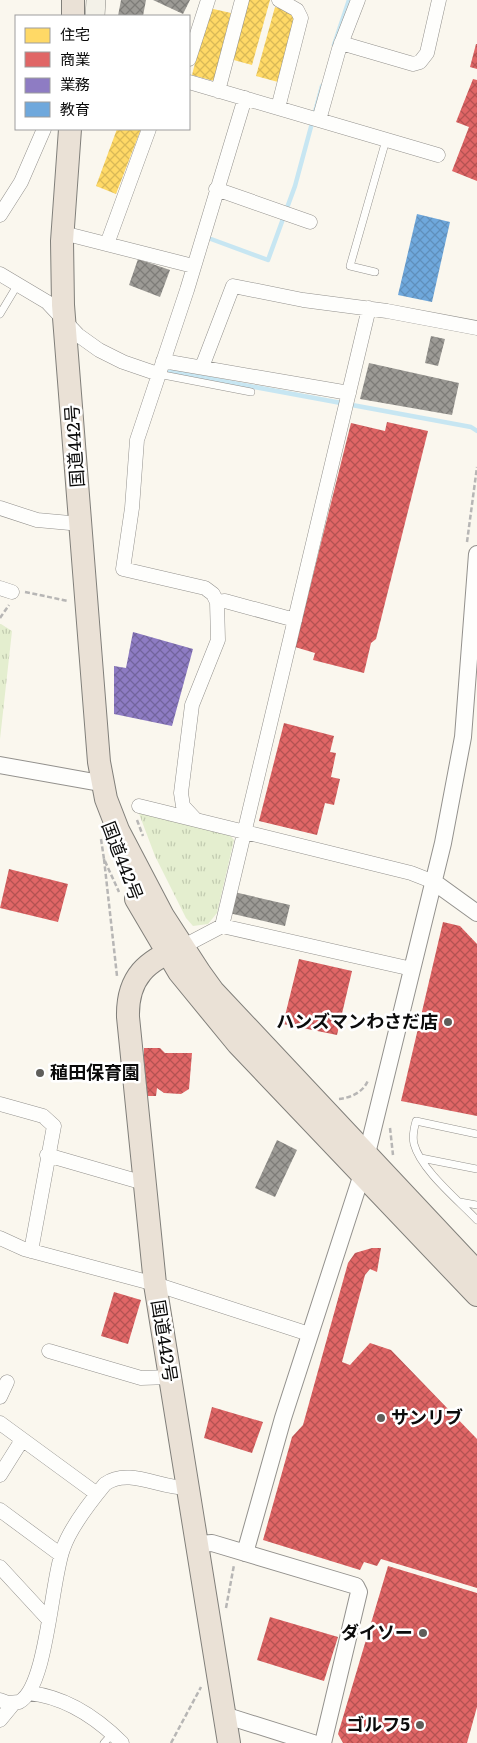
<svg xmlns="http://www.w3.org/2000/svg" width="477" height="1743" font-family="Literata,'Noto Sans JP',serif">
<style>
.park{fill:url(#park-tufts)}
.homes{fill:url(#homes-cross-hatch)}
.shops{fill:url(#shops-cross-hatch)}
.offices{fill:url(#offices-cross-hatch)}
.schools{fill:url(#schools-cross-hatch)}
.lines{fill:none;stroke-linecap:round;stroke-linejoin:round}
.stream{stroke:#c7e6f2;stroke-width:4.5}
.building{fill:url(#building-cross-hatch)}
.service-casing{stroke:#93918d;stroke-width:8}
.minor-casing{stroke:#93918d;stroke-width:15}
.tertiary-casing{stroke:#93918d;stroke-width:18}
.secondary-casing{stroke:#898884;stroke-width:20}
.trunk-casing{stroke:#807f7a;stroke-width:24}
.path{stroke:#b7b6b5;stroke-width:2.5;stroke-dasharray:5 2.5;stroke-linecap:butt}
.service{stroke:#fefefc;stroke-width:7}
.minor{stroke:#fefefc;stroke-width:14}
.tertiary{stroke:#fefefc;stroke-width:16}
.secondary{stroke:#f3f1e8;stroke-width:19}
.trunk{stroke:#eae1d6;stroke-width:22}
.poi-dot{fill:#5f5e5a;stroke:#fff;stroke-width:2}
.labels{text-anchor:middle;stroke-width:5;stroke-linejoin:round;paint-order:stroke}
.street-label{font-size:18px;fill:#0b0b0b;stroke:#fff}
.poi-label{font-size:18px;font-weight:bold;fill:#0b0b0b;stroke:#fff;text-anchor:end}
</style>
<defs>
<pattern id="park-tufts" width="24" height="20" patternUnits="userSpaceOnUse" patternTransform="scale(1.25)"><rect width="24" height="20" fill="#e4eecf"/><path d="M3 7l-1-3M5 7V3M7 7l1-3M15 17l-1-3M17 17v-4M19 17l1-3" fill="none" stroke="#c2cbb0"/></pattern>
<pattern id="homes-cross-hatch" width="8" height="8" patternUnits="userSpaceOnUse" patternTransform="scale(1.25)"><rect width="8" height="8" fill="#ffd966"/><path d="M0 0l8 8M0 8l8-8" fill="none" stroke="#d9b957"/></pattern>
<pattern id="shops-cross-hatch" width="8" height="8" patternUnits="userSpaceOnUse" patternTransform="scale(1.25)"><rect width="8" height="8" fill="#e06666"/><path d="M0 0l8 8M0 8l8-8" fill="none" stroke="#b45252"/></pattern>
<pattern id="offices-cross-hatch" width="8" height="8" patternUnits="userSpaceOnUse" patternTransform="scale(1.25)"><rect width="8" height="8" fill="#8e7cc3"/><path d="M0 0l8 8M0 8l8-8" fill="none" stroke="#72649d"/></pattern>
<pattern id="schools-cross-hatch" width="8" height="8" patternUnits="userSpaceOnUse" patternTransform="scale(1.25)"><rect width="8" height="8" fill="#6fa8dc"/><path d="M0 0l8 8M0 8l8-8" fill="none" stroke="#5f8fbb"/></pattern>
<pattern id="building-cross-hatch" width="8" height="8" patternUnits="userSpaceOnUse" patternTransform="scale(1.25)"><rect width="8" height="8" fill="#9c9a95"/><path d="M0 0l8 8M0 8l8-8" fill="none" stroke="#7d7c78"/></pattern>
</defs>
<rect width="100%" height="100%" fill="#faf7ee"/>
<path class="park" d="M1,624l11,7 -12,108v-115z
M138,811l89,21 7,8 -17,73 -9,11 -15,2 -7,-8 -31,-62z"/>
<path class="homes" d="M246,0h24l-18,65 -22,-6z
M275,7l22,6 -19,69 -22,-6z
M209,8l22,5 -17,68 -22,-6z
M117,129h24l-25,65 -20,-8z"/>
<path class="shops" d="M476,44h1v25l-7,-2z
M473,79l4,1v101l-25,-10 17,-44 -13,-5z
M387,422l41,9 -52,208 -5,4 -7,30 -51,-13 2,-7 -20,-6 56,-224 34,8z
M284,723l50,13 -4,16 6,1 -5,24 9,2 -6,26 -9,-2 -8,32 -58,-14z
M9,869l59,15 -10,38 -58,-14z
M443,922l17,4 17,18v172l-76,-15z
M299,959l53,12 -15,64 -54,-11z
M144,1048h16l5,5h27l-3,36 -8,5 -17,-1 -7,-5 -1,8h-14z
M372,1248h9l-4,24 -7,-3 -5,6 -23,87 8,3 20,-22 21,7 86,89v149l-96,-29 -4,7 -13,-4 -4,8 -97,-30 29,-103 11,-12 45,-162 7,-10z
M114,1292l27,8 -13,44 -27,-8z
M212,1407l51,15 -11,31 -48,-15z
M388,1566l89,27v114l-10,36h-124l-5,-9z
M270,1617l68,20 -14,44 -67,-21z"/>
<path class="offices" d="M133,632l60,17 -21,77 -58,-12v-48l12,2z"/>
<path class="schools" d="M417,214l33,8 -18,80 -34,-7z"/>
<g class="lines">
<path class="stream" d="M334,45l15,-45
M211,239l57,21 27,-74 27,-100
M163,370l308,57 6,4"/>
</g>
<path class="building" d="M121,0h25l-3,16h-25z
M153,0h37l-7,14z
M138,259l32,11 -10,27 -31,-12z
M431,336l14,3 -7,27 -13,-3z
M369,363l90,20 -7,32 -92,-16z
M234,892l56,13 -5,21 -56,-13z
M277,1140l20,10 -22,47 -20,-9z"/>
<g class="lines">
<g class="service-casing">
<path id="service" d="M375,272l-25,-6 36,-126
M0,314l18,-30
M158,374l93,18
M477,1134l-61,-13c-2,7 -4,15 -2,23 7,26 44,56 63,76
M421,1158l56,11
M460,1202l17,3
M104,1743l9,-10"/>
</g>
<g class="minor-casing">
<path id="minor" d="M341,43l72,21 7,-2 7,-9 12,-53
M189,59l19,-59
M189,82l249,73
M218,91l24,-91
M278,108l23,-90 -4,-8 -18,-10
M319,120l20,-71 19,-49
M216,189l94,33
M0,215l21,-33 23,-53
M63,233l130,33
M107,244l42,-115
M0,274l47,28 31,33 21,15 24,12 35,12
M163,361l186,32
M202,367l31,-81 70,14 84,11 90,17
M0,508l37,12 44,4
M0,588l12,4
M217,602l8,-1 70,19
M139,806l272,67 23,9
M196,820l-13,-14 -2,-13 11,-88 26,-65 -1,-38 -4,-8 -8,-6 -82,-19 9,-61 5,-68 50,-150 58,-192
M222,926l147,-618
M182,947l40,-21 190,43
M0,1104l43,12 11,10 -23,125
M47,1155l97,28
M0,1238l24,11 131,35 154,50
M49,1351l92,27 29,-1
M0,1397l7,-15
M0,1423l97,71
M0,1475l22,-35
M0,1510l61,45
M0,1567l48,52
M29,1693c37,4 68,25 93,50
M0,1700l8,3 11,-1c28,-14 32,-121 44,-153 7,-21 28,-48 42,-65 24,-17 56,5 83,4
M0,1720l14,-17"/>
</g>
<g class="tertiary-casing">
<path id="tertiary" d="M0,765l100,18
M434,882l43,31
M197,1544l15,-1 144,43 3,6 -36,151
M245,1553l38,-135 79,-244 81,-331 20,-106 14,-183
M224,1715l89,28"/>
</g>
<g class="secondary-casing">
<path id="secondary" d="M95,16l1,-16"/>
</g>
<g class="trunk-casing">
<path id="trunk" d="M73,0v16
M70,129l-8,112 1,64 36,457 7,37 12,31 45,86 37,57 13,18 264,281
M136,899l43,73 59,72 239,251
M182,947c-35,13 -55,30 -54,70l27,267 74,459"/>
</g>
<path class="path" d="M467,542l10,-75
M25,592l43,9
M0,618l9,-13
M137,820l6,16
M101,839l3,20 15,33
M104,859l13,117
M339,1099c11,-1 25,-7 29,-19
M390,1128l3,27
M226,1608l8,-43
M171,1743l30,-56"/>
<use href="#service" class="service"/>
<use href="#minor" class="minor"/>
<use href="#tertiary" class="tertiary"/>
<use href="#secondary" class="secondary"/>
<use href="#trunk" class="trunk"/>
</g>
<g class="poi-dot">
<circle cx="448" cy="1022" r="5"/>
<circle cx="40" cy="1073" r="5"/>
<circle cx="381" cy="1418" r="5"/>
<circle cx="423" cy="1633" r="5"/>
<circle cx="420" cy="1725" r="5"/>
</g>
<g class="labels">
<g class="street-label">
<text transform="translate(75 446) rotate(-94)" y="6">国道442号</text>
<text transform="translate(122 861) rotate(69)" y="6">国道442号</text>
<text transform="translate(164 1341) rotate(81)" y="6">国道442号</text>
</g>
<g class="poi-label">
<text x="438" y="1028">ハンズマンわさだ店</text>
<text x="50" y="1079" text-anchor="start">稙田保育園</text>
<text x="391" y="1424" text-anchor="start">サンリブ</text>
<text x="413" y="1639">ダイソー</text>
<text x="410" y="1731">ゴルフ5</text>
</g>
</g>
<rect x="15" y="15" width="175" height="115" fill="#ffffff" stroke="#9d9d9d"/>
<rect x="25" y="28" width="25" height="15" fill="#ffd966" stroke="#9d9d9d"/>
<text x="60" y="40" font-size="15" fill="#0b0b0b">住宅</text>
<rect x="25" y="52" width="25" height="15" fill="#e06666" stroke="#9d9d9d"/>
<text x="60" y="65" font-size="15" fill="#0b0b0b">商業</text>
<rect x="25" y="78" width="25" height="15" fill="#8e7cc3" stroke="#9d9d9d"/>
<text x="60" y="90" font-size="15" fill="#0b0b0b">業務</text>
<rect x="25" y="102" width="25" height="15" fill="#6fa8dc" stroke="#9d9d9d"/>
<text x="60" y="115" font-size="15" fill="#0b0b0b">教育</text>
</svg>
